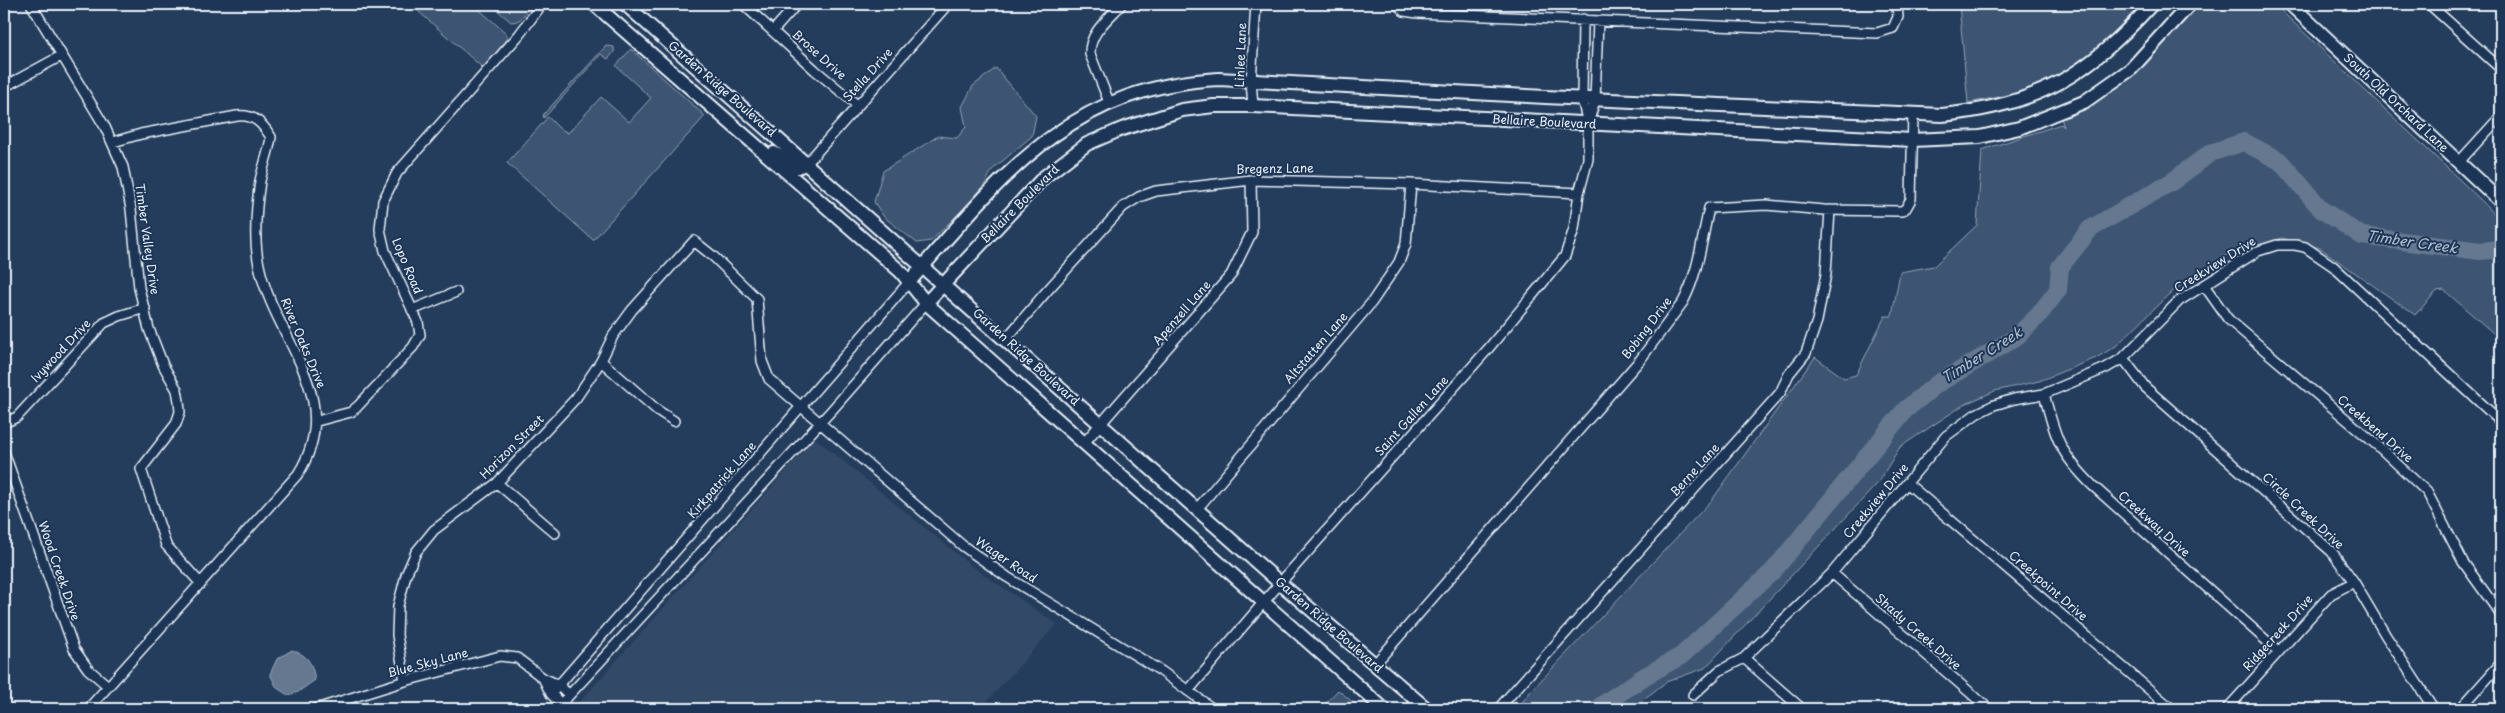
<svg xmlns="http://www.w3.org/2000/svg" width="2505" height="713" font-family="'Playpen Sans',sans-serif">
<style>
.built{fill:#334a68}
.green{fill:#3e5472;stroke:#93a2b5}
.water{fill:#657890;stroke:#99a8ba}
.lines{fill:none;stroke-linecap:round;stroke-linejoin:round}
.river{stroke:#657890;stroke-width:18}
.street-casing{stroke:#e8f1f8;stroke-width:12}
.secondary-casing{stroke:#e8f1f8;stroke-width:16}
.street{stroke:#1d3557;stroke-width:9}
.secondary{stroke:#1d3557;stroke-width:12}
.labels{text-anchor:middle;stroke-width:4;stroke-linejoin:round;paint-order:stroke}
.street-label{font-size:12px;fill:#e8f1f8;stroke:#1d3557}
.water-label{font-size:14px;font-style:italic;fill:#b4c1ce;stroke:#1d3557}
</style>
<rect width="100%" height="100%" fill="#253d5d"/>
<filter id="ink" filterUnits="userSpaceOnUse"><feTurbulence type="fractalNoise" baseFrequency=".02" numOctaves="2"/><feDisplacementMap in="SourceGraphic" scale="10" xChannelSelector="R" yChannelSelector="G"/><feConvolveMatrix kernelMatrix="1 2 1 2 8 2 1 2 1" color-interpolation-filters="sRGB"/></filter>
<g filter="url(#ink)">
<path class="built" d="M815,438l159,130 83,56 -77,85h-396l-6,-5z"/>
<path class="green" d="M410,4h59l4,4 2,-2 31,27 2,5 -25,30z
M490,4h41c-6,8 -8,18 -20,18z
M1959,4h183c-26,28 -53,57 -88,75 -26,14 -57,18 -86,24z
M2197,4h77l208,197 19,20v119l-57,-50 -7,1 -22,24 -95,-67 -38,-10 -58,18 -55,38 -53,52 -20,12 -57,23 -44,10 -30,13 -65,43 -23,37 -172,184 -39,14 -31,24 6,3h-124l14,-18 181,-191 103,-143 29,21 12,-3 29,-59h7l8,-44 34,-6 43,-41 5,-75 79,-26 3,3 -3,-9 20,-9 99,-87z
M606,46l8,1v5l-6,7 -7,-5 -57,64 -1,-3z
M631,49l74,67 -112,124 -86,-77 41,-46 11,11 9,5 33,-36 28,25 22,-24 -35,-32z
M996,68l40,48 -4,20 -40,34 -7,14 -12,15 -42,42 -14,2 -33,-26 -10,-15 9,-31 55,-35 19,2 9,-11 -4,-20 11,-21z
M1338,690l23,19h-41z"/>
<path class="water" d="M292,650c17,6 20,13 23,30l-17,12 -10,3 -11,-7 -7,-14 7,-15z"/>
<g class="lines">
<path class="river" d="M1599,709l3,-4 43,-29 36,-20 93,-86 131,-160 32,-26 78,-46 23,-22 20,-26 2,-23 30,-38 83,-48 37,-28 34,-11 36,19 42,49 40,26 118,15 21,-2"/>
<g class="street-casing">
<path id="street" d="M31,4l74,123 18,40 8,42 8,79 10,41 14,36 14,25 2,11 1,11 -4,12 -35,45 25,76 35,39
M743,4l72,66 42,35
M1397,4l7,7 13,2 460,20 16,-5 5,-11 -1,-13
M2429,4l72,65
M773,31l24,-27
M4,87l57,-31
M1109,102l-19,-48c-1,-21 18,-35 32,-50
M1253,106l-2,-25 5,-77
M1588,124l7,-24 3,-79
M2459,162l42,-46
M807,163l141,-159
M2204,285l24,34 150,127 49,46 36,70 38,53
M412,310l44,-18
M1006,339l40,-47 77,-85 16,-10 17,-6 95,-11 160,4 168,9
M2123,358l22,29 187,165 22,30 32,54 48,73
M601,361l56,49 17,11
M2044,394c12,45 15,58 48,91l186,166
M317,421l34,-9 7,-6 55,-59 7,-12 -2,-13 -33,-71 -5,-22 3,-28 14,-28 122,-138 23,-31
M4,423l13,-6 87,-94 15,-7 26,-8
M1084,443l147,-168 21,-43 -1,-52
M4,452l70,197 14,20 20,17
M497,483l58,50
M1907,483l265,226
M1197,509l175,-207 27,-40 7,-18 5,-60
M1832,573l157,136
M1744,658l58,51
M1375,664l265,-304 43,-58c15,-28 19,-63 26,-94l57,-3 58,5 78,1 4,-3 5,-9 2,-85
M543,678l8,16 10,10 270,-293 95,-108
M405,681l-8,-46 1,-29 8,-31 10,-23 18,-22 63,-47 79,-85 25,-37 12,-25 19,-26 62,-69 20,16 43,42 5,62 7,18 194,167 44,31 154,94 52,38
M1188,691l92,-108 208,-234 77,-93 9,-27 5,-36 9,-34v-35l-6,-25 1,-80
M551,694l359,-413
M1693,695l26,-24 25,-13 88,-85 114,-137 30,-22 18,-9 20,-6 30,-5 62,-26 17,-10 56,-57 79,-50 19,-6h18l10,2 28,19 168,156
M88,709l210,-235c49,-78 -24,-134 -39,-209 -6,-27 -3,-57 1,-84 3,-15 9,-29 11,-44 -9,-14 -17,-23 -34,-21l-96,18 -28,8
M316,709l89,-28 95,-25 17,2 26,20 16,7 10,10
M1498,709l282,-316 9,-19 17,-21 11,-32 9,-47 4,-64
M2227,709l104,-115 23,-12
M2460,709l41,-46"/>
</g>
<g class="secondary-casing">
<path id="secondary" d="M594,4l307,268 25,31 458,406
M625,4l655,579 147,126
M2290,4l211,198
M774,153l24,14 9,-4
M910,281c92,-105 159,-194 309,-202l326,18 397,18c98,-10 145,-40 210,-111
M926,303l118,-126 43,-33 35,-15 60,-19 32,-4h39l659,34 68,-3 39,-9 65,-26 47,-33 59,-65"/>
</g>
<use href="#street" class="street"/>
<use href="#secondary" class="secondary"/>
</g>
</g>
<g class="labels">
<g class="street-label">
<text transform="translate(819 55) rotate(42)" y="4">Brose Drive</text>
<text transform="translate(1241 55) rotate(-88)" y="4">Linlee Lane</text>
<text transform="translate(868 75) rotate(-48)" y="4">Stella Drive</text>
<text transform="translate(722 89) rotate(41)" y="4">Garden Ridge Boulevard</text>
<text transform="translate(2396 103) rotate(43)" y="4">South Old Orchard Lane</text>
<text transform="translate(1544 122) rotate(3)" y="4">Bellaire Boulevard</text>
<text transform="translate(1275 169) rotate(-1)" y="4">Bregenz Lane</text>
<text transform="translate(1020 204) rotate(-45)" y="4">Bellaire Boulevard</text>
<text transform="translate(147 239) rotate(82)" y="4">Timber Valley Drive</text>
<text transform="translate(2215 265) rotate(-32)" y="4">Creekview Drive</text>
<text transform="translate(407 266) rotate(67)" y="4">Lopo Road</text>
<text transform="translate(1182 313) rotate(-49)" y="4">Apenzell Lane</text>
<text transform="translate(1647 328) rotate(-53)" y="4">Bobing Drive</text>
<text transform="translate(303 343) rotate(67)" y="4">River Oaks Drive</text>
<text transform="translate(1316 348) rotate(-49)" y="4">Altstatten Lane</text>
<text transform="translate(61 351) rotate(-47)" y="4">Ivywood Drive</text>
<text transform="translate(1026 357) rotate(42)" y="4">Garden Ridge Boulevard</text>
<text transform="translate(1412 416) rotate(-48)" y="4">Saint Gallen Lane</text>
<text transform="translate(2375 429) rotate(41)" y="4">Creekbend Drive</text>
<text transform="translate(512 447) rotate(-45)" y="4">Horizon Street</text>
<text transform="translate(1695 470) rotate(-48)" y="4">Berne Lane</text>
<text transform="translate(722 480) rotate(-49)" y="4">Kirkpatrick Lane</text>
<text transform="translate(1876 501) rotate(-50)" y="4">Creekview Drive</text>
<text transform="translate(2303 511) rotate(43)" y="4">Circle Creek Drive</text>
<text transform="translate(2154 524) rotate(42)" y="4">Creekway Drive</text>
<text transform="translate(1006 560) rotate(34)" y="4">Wager Road</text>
<text transform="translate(59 571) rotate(71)" y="4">Wood Creek Drive</text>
<text transform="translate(2048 586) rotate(41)" y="4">Creekpoint Drive</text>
<text transform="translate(1329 625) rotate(41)" y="4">Garden Ridge Boulevard</text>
<text transform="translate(1918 632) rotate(41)" y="4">Shady Creek Drive</text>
<text transform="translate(2278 633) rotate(-48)" y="4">Ridgecreek Drive</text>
<text transform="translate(428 663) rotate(-15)" y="4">Blue Sky Lane</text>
</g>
<g class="water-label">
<text transform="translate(2412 242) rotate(8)" y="5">Timber Creek</text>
<text transform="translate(1982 355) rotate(-32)" y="5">Timber Creek</text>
</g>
</g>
<rect width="2505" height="713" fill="none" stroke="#1d3557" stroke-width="20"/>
<rect x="10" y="10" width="2485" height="693" fill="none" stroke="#e8f1f8" stroke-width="2" filter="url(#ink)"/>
</svg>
